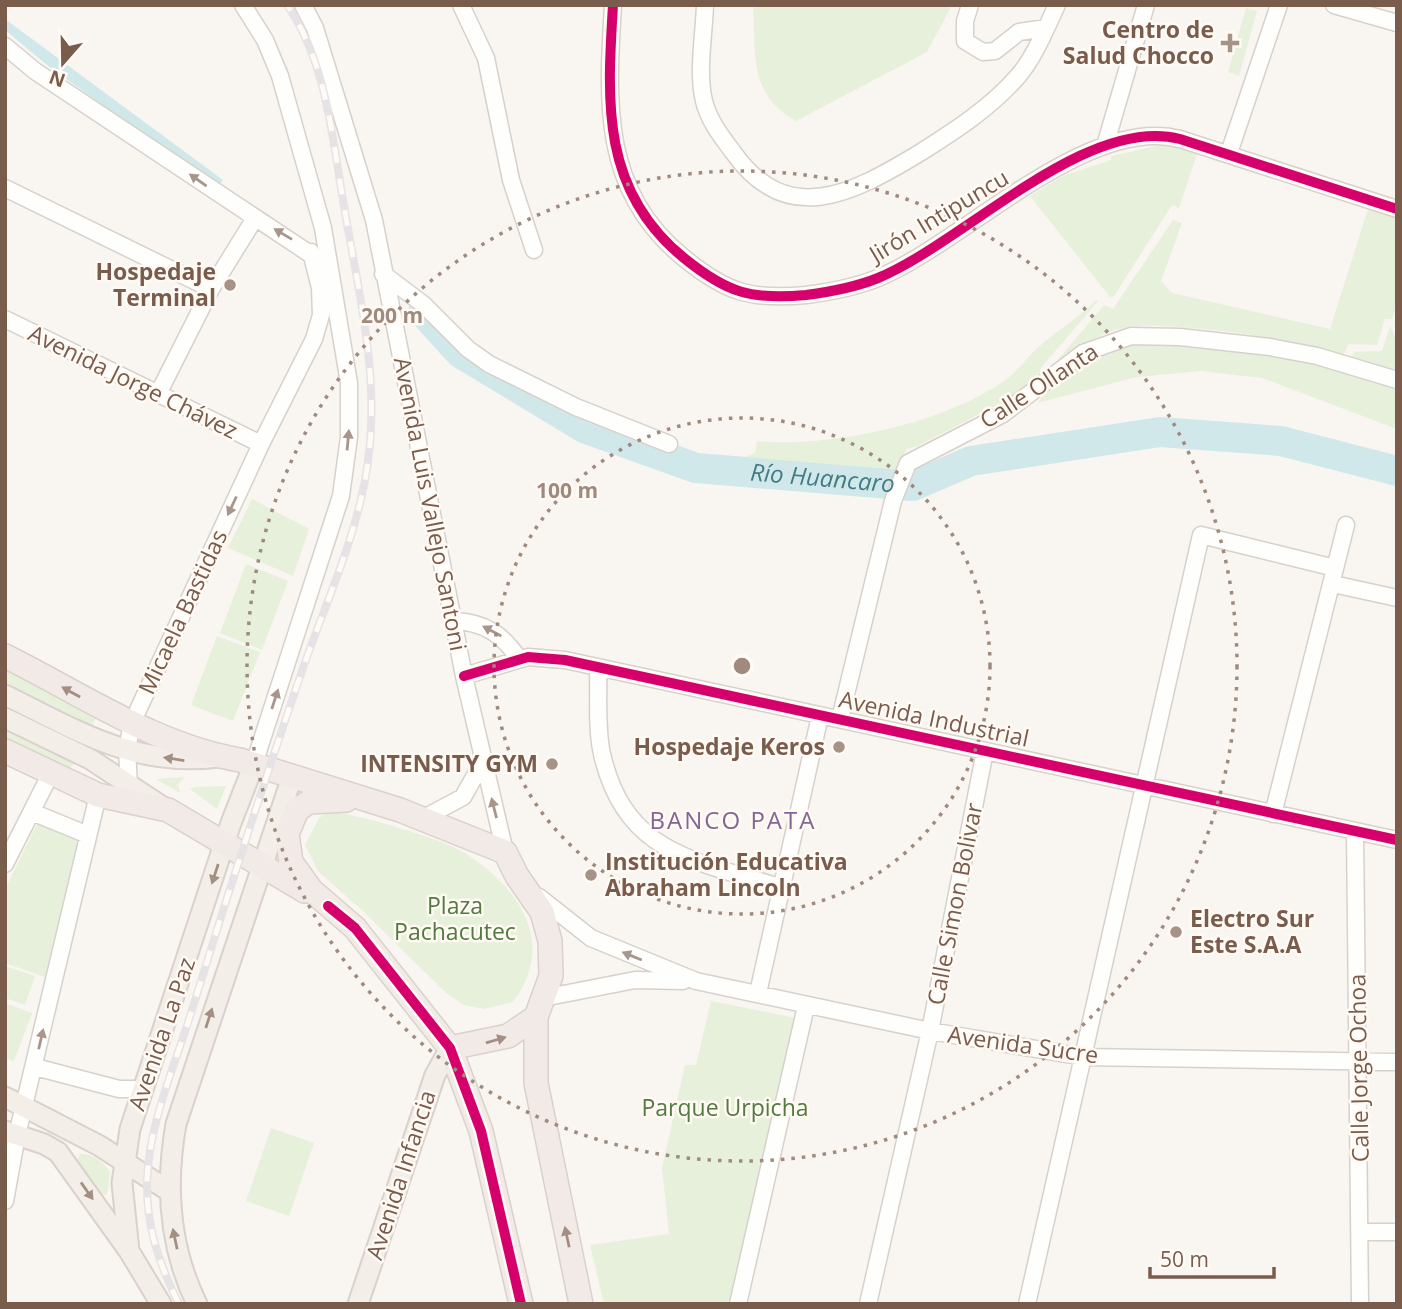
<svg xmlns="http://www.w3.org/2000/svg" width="1402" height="1309" font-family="'Open Sans',sans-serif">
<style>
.green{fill:#e7f0db}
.water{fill:#d0e8ea}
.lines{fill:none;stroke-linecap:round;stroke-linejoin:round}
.river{stroke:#d0e8ea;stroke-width:30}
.minor-casing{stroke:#d7d1cb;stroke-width:19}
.major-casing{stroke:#dad1cc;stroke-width:23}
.highway-casing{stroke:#dad1cc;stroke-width:26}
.minor{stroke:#fefefd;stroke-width:16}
.major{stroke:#f3eee8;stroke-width:19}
.highway{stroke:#f2eae7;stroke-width:23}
.rail-casing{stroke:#e6e3e7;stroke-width:8}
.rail{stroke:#fffaf3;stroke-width:5;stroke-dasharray:16;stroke-linecap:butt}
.cycleway-casing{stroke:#fffaf3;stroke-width:15}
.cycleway{stroke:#d6006c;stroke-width:10}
.oneway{fill:#a8958b}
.oneway2{fill:#a48e83}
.oneway3{fill:#a48f83}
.ring{fill:none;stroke:#9f8a7d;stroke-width:3.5;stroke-dasharray:3.5 7}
.poi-dot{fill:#a69286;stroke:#fffaf3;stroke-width:2.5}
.labels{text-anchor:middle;stroke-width:5;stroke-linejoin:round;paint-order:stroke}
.poi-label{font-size:23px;font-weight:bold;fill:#7a5c4d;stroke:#fffaf3;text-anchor:end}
.street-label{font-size:23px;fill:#7a5c4d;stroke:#fffaf3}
.park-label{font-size:23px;fill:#537a41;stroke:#fffaf3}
.water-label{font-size:24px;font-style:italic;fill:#437c86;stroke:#fffaf3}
.neighbourhood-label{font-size:24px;letter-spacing:2px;fill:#846695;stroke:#fffaf3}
.centre{fill:#9f8a7d;stroke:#fffaf3;stroke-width:3.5}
.ring-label{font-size:21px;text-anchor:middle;font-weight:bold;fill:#9f8a7d;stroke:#fffaf3;stroke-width:5;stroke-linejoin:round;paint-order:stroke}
</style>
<rect width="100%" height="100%" fill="#f9f5f0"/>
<path class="green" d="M753,5h199l-25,47 -131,69c-48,-27 -40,-67 -43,-116z
M1246,8l11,3 -18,65 -11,-4z
M1166,144l31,10 -18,54 -7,-3 -58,91 -4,1 -80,-101 33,-20 48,-16v-4z
M1368,209l22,4 7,6v84l-5,16h-7l-8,26 -28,-1 -6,11c-55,-16 -107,-24 -164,-28 -22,-1 -42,-3 -64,3 -24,7 -44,25 -65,39l54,-64 9,4 60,-89 9,3 -21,58 11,12 158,36z
M1096,300l2,1 -58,68 2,7 -30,21 -94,49 -12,3 -9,28 -152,-20 10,-4 2,-12c73,7 186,-17 247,-60 15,-10 24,-26 38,-37 17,-15 38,-27 54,-44z
M1390,326l7,15v30l-46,-14 4,-5 27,-1z
M1153,342l144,17 100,30v40l-135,-51 -61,-7 -64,6 -100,26c29,-32 71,-59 116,-61z
M252,499l57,30 -16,47 -65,-28z
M246,564l42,17 -26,69 -42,-17z
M217,636l43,16 -27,69 -42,-16z
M5,665l95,45 -10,20 -85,-41z
M5,726l71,34 -9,14 -62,-30z
M185,777l-7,7 2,9 -24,-14z
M226,786l-9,23 -27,-20 5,-2z
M329,811c27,3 111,27 134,41 55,34 95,90 50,150l-29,7 -20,-4 -19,-13 -81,-80 -46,-41 -13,-26 14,-27z
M38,822l40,16 -33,139 -40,-14v-74z
M5,966l30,10 -10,29 -20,-7z
M711,1001l85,17 -63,286h-129l-14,-59 79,-11 -7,-66 23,-103h11z
M5,1003l27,10 -18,48 -9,-3z
M271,1128l43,15 -25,73 -43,-15z
M80,1154c13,-1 23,8 30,18l-3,23 -8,-1 -22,-32z"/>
<path class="water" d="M5,19l218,161 -6,7 -170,-122 -42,-35z"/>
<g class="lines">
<path class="river" id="s1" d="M423,312l37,41 124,75 112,40 217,18 58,-25 189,-29 121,9 116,30"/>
<g class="minor-casing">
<path id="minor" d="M243,5l22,35 15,36 43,152 26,155v54l-8,59 -87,268
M303,5l12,23 59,192 90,456 41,176
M461,5l25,53 25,122 23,70
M613,5c-6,97 -12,186 71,253 43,35 67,42 122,37 23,-3 50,-8 72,-17 85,-35 209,-164 302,-139l217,70
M705,5c-1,30 -8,67 -1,96 5,20 17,35 29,51 54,77 120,41 185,2 35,-22 74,-47 101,-79 16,-19 27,-47 38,-70
M970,5l-5,16v20l18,11 12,-1 24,-19 27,-4
M1334,5l63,18
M5,46l30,25 281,187
M1105,146l41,-141
M1229,153l50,-148
M5,188l206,101 -53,105
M383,274l40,30 45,45 21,15 87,43 93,37
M211,289l44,-71
M5,319l256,125
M1333,584l64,14
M454,621c31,1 49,14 65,38
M598,668c1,27 -2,59 4,86 23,101 94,106 180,134
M464,676l64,-19 37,3 832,180
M840,719l53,-218 15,-38 95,-49 80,-61 48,-17 49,1 90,10 47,9 80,24
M129,785l-2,-35 5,-27 129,-279 53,-105 7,-24 -1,-27 -9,-36
M32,812l56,23
M1273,814l73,-289
M422,819l41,-22 19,-34
M1355,832l5,472
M5,864l46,-91
M539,897l52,41 105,43 234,50 154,26 313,5
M758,993l62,-277
M543,998l92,-18 48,1
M35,1067l84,22h25
M5,1201l12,-66 81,-340
M1360,1232h37
M738,1304l68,-298
M868,1304l62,-273 55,-280
M1027,1304l174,-769 134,33"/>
</g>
<g class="major-casing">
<path id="major" d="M5,695c71,35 131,73 213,62
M5,718l85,41 73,48
M5,1097l95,49 69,45
M5,1131l39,13 14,8 71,99 32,53
M129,1251l-7,-68 8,-54 101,-306 23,-59
M197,1304c-28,-57 -32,-118 -21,-180l116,-347
M358,1304l77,-229 15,-27"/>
</g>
<g class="highway-casing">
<path id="highway" d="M5,656c75,37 151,90 235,104l160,50 105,42 12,24 25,36 8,29 1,35 -15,41v66l45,221
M5,751l93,44 70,15 137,81
M346,800l-37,2 -12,8 -10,24 4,28 20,28 44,38 95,120 31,83 40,173
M450,1048l58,-12 28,-19"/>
</g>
<use href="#minor" class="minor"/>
<use href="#major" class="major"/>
<use href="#highway" class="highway"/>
<g class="rail-casing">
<path id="rail" d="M179,1304c-20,-40 -33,-78 -32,-123 2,-58 28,-116 45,-171 35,-114 72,-228 111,-342 23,-66 56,-136 65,-207 12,-86 -10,-171 -24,-255 -12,-68 -17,-143 -57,-201"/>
</g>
<use href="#rail" class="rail"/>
<g class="cycleway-casing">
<path id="cycleway" d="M613,5c-6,97 -12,186 71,253 43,35 67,42 122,37 23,-3 50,-8 72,-17 85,-35 209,-164 302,-139l217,70
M464,676l64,-19 37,3 832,180
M328,906l27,22 95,120 31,83 40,173"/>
</g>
<use href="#cycleway" class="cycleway"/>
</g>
<defs><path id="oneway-solid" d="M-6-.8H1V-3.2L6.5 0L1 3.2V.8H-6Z" transform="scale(1.75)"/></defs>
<g class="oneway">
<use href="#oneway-solid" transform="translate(198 180) rotate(-145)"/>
<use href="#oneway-solid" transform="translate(283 234) rotate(-149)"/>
<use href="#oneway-solid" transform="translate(348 440) rotate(-85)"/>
<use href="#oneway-solid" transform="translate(232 506) rotate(115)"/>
<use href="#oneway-solid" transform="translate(492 631) rotate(-152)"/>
<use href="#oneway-solid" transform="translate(275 699) rotate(-72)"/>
<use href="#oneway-solid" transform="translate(494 808) rotate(-104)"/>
<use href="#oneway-solid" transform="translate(632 956) rotate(-158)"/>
<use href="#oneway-solid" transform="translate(41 1039) rotate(-77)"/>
</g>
<g class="oneway2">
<use href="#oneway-solid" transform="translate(71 692) rotate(-151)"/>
<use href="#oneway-solid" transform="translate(496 1040) rotate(-16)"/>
<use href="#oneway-solid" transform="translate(567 1237) rotate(-102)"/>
</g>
<g class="oneway3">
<use href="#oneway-solid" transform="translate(174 759) rotate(-171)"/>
<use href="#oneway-solid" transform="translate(215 874) rotate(108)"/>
<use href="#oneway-solid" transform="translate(209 1018) rotate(-72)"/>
<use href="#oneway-solid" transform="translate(87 1191) rotate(55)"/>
<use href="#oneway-solid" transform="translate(175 1239) rotate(-102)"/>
</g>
<g class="ring">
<circle cx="742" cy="666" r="248"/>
<circle cx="742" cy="666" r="495"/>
</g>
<g class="poi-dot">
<path d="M1226.5 32.5h7v7h7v7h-7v7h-7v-7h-7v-7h7z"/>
<circle cx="230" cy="285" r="7"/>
<circle cx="839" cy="747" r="7"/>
<circle cx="552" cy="764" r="7"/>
<circle cx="591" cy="875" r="7"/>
<circle cx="1176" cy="932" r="7"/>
</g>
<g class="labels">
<g class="poi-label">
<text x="1214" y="38">Centro de<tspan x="1214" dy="26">Salud Chocco</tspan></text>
<text x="216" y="280">Hospedaje<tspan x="216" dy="26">Terminal</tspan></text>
<text x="825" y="755">Hospedaje Keros</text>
<text x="538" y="772">INTENSITY GYM</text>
<text x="605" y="870" text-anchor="start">Institución Educativa<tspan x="605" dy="26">Abraham Lincoln</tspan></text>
<text x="1190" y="927" text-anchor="start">Electro Sur<tspan x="1190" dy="26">Este S.A.A</tspan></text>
</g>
<g class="street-label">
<text transform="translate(939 216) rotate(-31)" y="8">Jirón Intipuncu</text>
<text transform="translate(133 382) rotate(26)" y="8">Avenida Jorge Chávez</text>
<text transform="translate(1039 386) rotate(-33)" y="8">Calle Ollanta</text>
<text transform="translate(430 504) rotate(79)" y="8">Avenida Luis Vallejo Santoni</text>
<text transform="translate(183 612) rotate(-65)" y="8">Micaela Bastidas</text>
<text transform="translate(934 719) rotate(12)" y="8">Avenida Industrial</text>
<text transform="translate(955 904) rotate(-79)" y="8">Calle Simon Bolivar</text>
<text transform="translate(162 1034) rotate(-71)" y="8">Avenida La Paz</text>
<text transform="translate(1023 1045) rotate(8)" y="8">Avenida Sucre</text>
<text transform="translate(1359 1068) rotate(-91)" y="8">Calle Jorge Ochoa</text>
<text transform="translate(401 1175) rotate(-72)" y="8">Avenida Infancia</text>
</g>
<g class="park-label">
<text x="455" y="914">Plaza<tspan x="455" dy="26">Pachacutec</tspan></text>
<text x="725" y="1116">Parque Urpicha</text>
</g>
<g class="water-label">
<text dy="8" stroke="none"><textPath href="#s1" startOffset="446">Río Huancaro</textPath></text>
</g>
<g class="neighbourhood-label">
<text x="733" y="829">BANCO PATA</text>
</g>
</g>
<circle cx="742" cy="666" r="10" class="centre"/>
<g class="ring-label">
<text x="392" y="323">200 m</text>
<text x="567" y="498">100 m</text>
</g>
<rect width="1402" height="1309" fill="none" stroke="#7a5c4d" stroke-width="14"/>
<g transform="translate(63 63) rotate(200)" stroke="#fffaf3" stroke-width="5" paint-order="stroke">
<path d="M0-5L12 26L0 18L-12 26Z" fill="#7a5c4d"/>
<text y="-10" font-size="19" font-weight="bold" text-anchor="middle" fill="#7a5c4d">N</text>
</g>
<path d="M1150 1267v10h124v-10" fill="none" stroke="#7a5c4d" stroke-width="3.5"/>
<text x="1160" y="1267" font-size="21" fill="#7a5c4d" stroke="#fffaf3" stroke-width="5" paint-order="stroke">50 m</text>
</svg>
